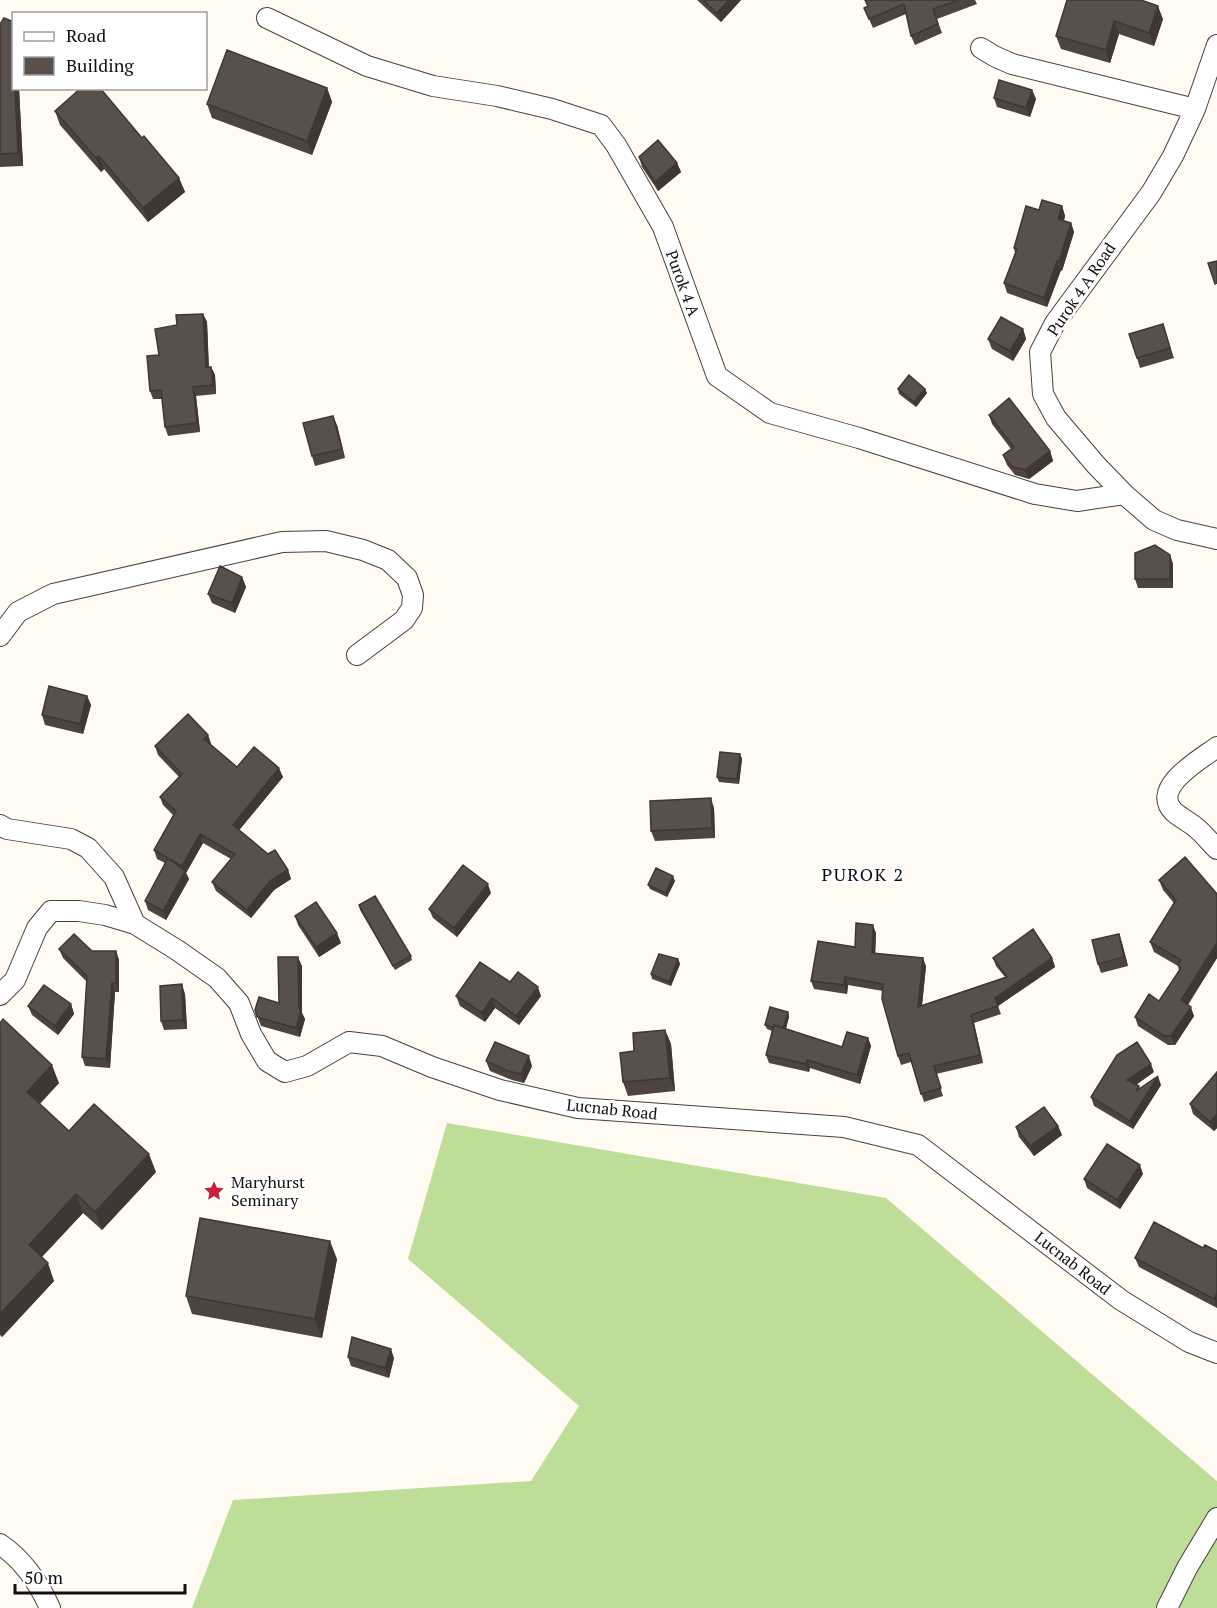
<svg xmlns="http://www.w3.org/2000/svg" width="1217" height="1608" font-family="'PT Serif',serif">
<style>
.forest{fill:#bedd98}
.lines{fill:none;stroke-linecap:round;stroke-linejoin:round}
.minor-casing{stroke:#424242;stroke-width:22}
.minor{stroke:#fff;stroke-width:20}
.wall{fill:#4d4440}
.shaded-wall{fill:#3e3734}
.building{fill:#594f4b;stroke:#3e3734;stroke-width:1.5}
.labels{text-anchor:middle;stroke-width:6;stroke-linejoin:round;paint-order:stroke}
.street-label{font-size:16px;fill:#0f0f0f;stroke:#fff}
.poi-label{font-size:16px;fill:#0f0f0f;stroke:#fff;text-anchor:start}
.neighbourhood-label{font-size:18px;letter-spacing:1.5px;fill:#0f0f0f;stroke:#fff}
</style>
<rect width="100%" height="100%" fill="#fffbf2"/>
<path class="forest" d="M447,1123l439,75 331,283v127h-1025l41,-108 298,-19 48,-75 -171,-147z"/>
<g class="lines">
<g class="minor-casing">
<path id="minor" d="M267,18l100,48 66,20 64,10 55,13 49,16 15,20 47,82 54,149 53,37 89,25 176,56 42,7 47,-7
M1217,45l-22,64 -22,47 -22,37 -96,130 -15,29 3,42 13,24 40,47 28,29 30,26 23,10 40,9
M981,48l13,8 18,8 183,45
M0,636l18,-24 35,-18 229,-52 44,-1 37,9 25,10 19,18 6,17 -1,13 -8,12 -47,35
M1217,747c-16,12 -68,41 -43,65 6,5 13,9 20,14 8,6 15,15 23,23
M0,825l7,4 64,10 17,9 26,29 21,47
M0,995l15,-15 22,-52 14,-17h28l26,4 30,9 42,26 40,28 22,25 12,31 16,27 18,11 22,-6 42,-24 33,4 50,21 68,23 78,18 266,19 74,18 203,155 68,42 28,11
M0,1544c22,15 39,39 50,64
M1167,1608l20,-40 30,-50"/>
</g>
<use href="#minor" class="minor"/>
</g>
<path class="wall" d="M697,0h44l-20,22z
M865,0h110l2,4 -40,15 5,14 -27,12 -4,-9 -5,-22 -33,14 -9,-20 3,-2z
M1067,0l96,19 -9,27 -35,-12 -9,29 -49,-14 -5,-13z
M0,24l14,64h5l4,78 -23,1z
M327,88l5,14 -20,53 -100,-37 -5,-14z
M1032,90l4,9 -6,18 -33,-10 -3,-9z
M55,111l87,27 37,40 6,14 -37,30 -44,-53 -3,3 -41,-47z
M639,157l38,6 4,9 -23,19 -16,-24z
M1062,206l3,10 -1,5 7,2 3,9 -12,39 -1,-1 -14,37 -40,-14 -3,-10 11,-30 -1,-5 25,-38z
M203,314l4,8 2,45h2l4,8 1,19 -20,2 4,36 -32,4 -3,-9 -3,-28h-9l-3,-8 9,-36 18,-30z
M1163,324l11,34 -34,10 -3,-10z
M1023,329l3,10 -13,22 -21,-12 -4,-10z
M898,389h27l2,4 -11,14 -17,-13z
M989,415l61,36 3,10 -24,18 -14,-4 -8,-10 -4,-10 8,-6 -19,-25z
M337,425l8,33 -30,8 -3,-10z
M1170,555l3,9v24h-35l-3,-9z
M242,577l4,10 -11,26 -23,-10 -4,-9z
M87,696l4,9 -8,29 -38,-9 -3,-10z
M208,735l3,9v1l26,22 46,10 -44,53 29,24 20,16 3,9 -17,11 -23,28 -35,-27 -4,-9 19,-23 -28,-16 -17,30 3,6 -23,41 -18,-10 -3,-9 20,-38 -8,-4 -3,-9 19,-35 -10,-10 -3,-8 19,-20 -21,-22 -3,-9z
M740,754l2,5 -3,25 -20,-2 -2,-5z
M714,808l1,30 -60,3 -4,-10z
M1185,857l32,101 -29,47 6,11 -19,29h-7l-30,-19 -3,-9 24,-16 20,-30 -1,-5 -24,-14 -4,-10 24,-39 -11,-13 -4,-10z
M675,881l-8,16 -17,-8 -2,-4z
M491,893l-34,44 -24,-19 -4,-9z
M359,905l52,51 1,4 -17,10 -35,-60z
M295,916l46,27 -22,14 -21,-32z
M876,933l-1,20 51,13 -4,39 83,-28 -9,-11 -3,-8h59l3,9 -57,39 3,8 -27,9 9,40 -47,11 7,22 -19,6 -13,-40 -10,3 -3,-9 -15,-65 -35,-6 -1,9 -33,-5 -3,-8 44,-34z
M1119,934l3,9 6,23 -27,7 -3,-9z
M59,949l33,2h24l3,9v32h-4l-5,76 -25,-2 -3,-9 5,-75 -24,-24z
M678,959l2,5 -9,22 -19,-7 -1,-5z
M302,966v47l3,6 -5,18 -39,-11 -6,-16 24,-7z
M185,994l2,35 -23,1 -3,-9z
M456,996h85l-22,29 -24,-17 -10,14 -25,-16z
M71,1004l3,10 -16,21 -26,-20 -4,-9z
M788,1012l1,5 -3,12 56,18 26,-9 3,8 -11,38 -50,-16 -1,4 -40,-9 -3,-8 6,-24 -5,-2 -2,-4z
M0,1023l59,60 -19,21 29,27 87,41 -54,58 -19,-17 -41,44 12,24 -52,56 -2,-2z
M665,1030l6,14 4,47 -47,5 -5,-14 11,-31z
M486,1061l46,5 -8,17 -12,-3 -22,-9z
M1154,1072l-18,13 3,1 1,3 21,-4 -28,44 -39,-23 -3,-9z
M1217,1072v56l-3,3 -21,-17 -3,-10z
M1058,1126l4,9 -28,21 -15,-19 -3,-10z
M1143,1174l-23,35 -33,-21 -3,-9z
M1203,1248l14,3v57l-78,-41 -4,-9z
M337,1259l-15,79 -130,-24 -6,-18z
M348,1357l46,1 -5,20 -38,-12z"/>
<path class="shaded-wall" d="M729,0h12l-20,22 -4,-9z
M1158,6l5,13 -9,27 -5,-13z
M1114,21l5,13 -9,29 -4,-13z
M15,88h4l4,78 -5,-13z
M327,88l5,14 -20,53 -5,-14z
M1032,90l4,9 -6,18 -4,-9z
M99,156l5,13 -3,3 -5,-14z
M677,163l4,9 -23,19 -3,-9z
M179,178l6,14 -37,30 -5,-14z
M1062,206l3,10 -4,13 -3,-10z
M1071,223l3,9 -12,39 -3,-10z
M1057,261l4,9 -14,37 -3,-9z
M203,314l4,8 2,54 -3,-9z
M1023,329l3,10 -13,22 -3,-10z
M211,367l4,8 1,19 -3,-9z
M193,387l3,9 4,36 -3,-9z
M925,389l2,4 -11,14 -2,-5z
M333,416l4,9 8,33 -3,-9z
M1050,451l3,10 -24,18 -4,-9z
M1170,555l3,9v24l-3,-9z
M242,577l4,10 -11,26 -3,-10z
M87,696l4,9 -8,29 -3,-10z
M208,735l3,9 -4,4 -3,-9z
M740,754l2,5 -3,25 -2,-5z
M279,768l4,9 -47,57 -3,-9z
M711,798l3,10 1,30 -3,-10z
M200,834l3,9 -17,30 3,6 -23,41 -3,-9 22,-39 -3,-6z
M288,870l3,9 -17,11 -23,28 -4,-8 23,-29z
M673,876l2,5 -8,16 -1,-4z
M488,884l3,9 -34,44 -3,-9z
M873,925l3,8 -1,28 -3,-8z
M337,933l4,10 -22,14 -3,-10z
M1119,934l3,9 6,23 -4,-9z
M1217,943v15l-33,52 -3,-10z
M116,951l3,9v32l-3,-9z
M298,957l4,9v47l3,6 -5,18 -4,-9 3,-19z
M923,958l3,8 -5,49 -3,-8z
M1052,958l3,9 -57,39 -3,-8z
M678,959l2,5 -9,22 -2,-4z
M845,977l3,8 -1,9 -3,-9z
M112,983l3,9 -5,76 -4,-9z
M182,984l3,10 2,35 -4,-9z
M538,987l3,9 -22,29 -3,-9z
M492,998l3,10 -10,14 -3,-9z
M71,1004l3,10 -16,21 -3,-9z
M1191,1007l3,9 -19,29 -4,-9z
M788,1012l1,5 -5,17 -1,-4z
M971,1015l3,8 9,40 -3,-8z
M665,1030l6,14 4,47 -5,-13z
M868,1038l3,8 -11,38 -3,-9z
M529,1056l3,10 -8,17 -3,-9z
M807,1060l3,8 -1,4 -3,-8z
M1151,1064l3,8 -23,16 -4,-8z
M52,1065l7,18 -26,27 -6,-18z
M1158,1076l3,9 -28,44 -3,-8z
M1217,1114v14l-3,3 -4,-9z
M1058,1126l4,9 -28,21 -4,-10z
M149,1154l7,18 -54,58 -7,-18z
M1140,1165l3,9 -23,35 -3,-9z
M76,1194l7,19 -48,51 -6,-19z
M330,1241l7,18 -15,79 -7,-19z
M48,1263l6,18 -52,56 -2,-6v-17z
M1217,1292v16l-3,-9z
M391,1349l3,9 -5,20 -4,-10z"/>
<path class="building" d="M703,0h26l-12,13z
M865,0h94l-26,9 5,15 -27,12 -7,-32 -35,15 -5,-11 4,-2z
M1067,0h74l17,6 -9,27 -35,-12 -8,29 -50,-14z
M4,18l10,4v66h1l3,65 -18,1v-130z
M227,50l100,38 -20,53 -100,-37z
M999,80l33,10 -6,18 -32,-10z
M81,88h19l42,50 2,-2 35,42 -36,30 -44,-52 -3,2 -41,-47z
M658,140l19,23 -22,19 -16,-25z
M1042,200l20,6 -4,13 13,4 -12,38h-2l-13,37 -40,-15 13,-34 -3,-1 12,-42 13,4z
M1217,261v22l-2,1 -7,-21z
M203,314l3,53h5l2,18 -20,2 4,36 -32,4 -4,-37 -11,1 -3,-35 12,-1 -4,-26 22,-4 -1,-10z
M1001,317l22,12 -13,22 -22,-12z
M1163,324l7,24 -33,10 -8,-24z
M909,375l16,14 -11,13 -16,-13z
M1009,398l41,53 -25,19 -14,-4 -8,-11 11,-8 -25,-32z
M333,416l9,33 -30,7 -9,-33z
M1155,545l15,10v24h-35v-26z
M220,566l22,11 -10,26 -24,-9z
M49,686l38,10 -7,28 -38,-9z
M188,714l20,21 -4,4 33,28 17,-20 25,21 -46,57 35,29 7,-4 13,20 -18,11 -23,29 -35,-28 23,-28 -35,-20 -18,32 -13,-7 16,12 -22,40 -18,-10 23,-43 -14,-8 22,-39 -16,-14 22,-23 -27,-28z
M720,752l20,2 -3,25 -20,-2z
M711,798l1,30 -61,3 -1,-30z
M1185,857l32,37v49l-36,57 10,7 -20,29h-7l-29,-19 14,-23 10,7 22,-33 -3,-3 3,-5 -31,-18 26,-42 -17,-20z
M463,865l25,19 -34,44 -25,-19z
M656,868l17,8 -7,17 -18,-8z
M375,896l36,60 -18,10 -34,-61z
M316,902l21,31 -21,14 -21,-31z
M856,923l17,2 -1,28 51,5 -5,49 89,-30 -14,-19 40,-29 19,29 -57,40 3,8 -27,9 9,40 -46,11 7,22 -20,6 -12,-41 -11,3 -16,-57 1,-15 -38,-7 -1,8 -33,-4 7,-40 37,6z
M74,934l18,17h24v32h-4l-6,76 -24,-2 5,-81 -28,-27z
M1119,934l5,23 -26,7 -6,-24z
M659,954l19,5 -9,23 -18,-8z
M278,957h20l1,52 2,1 -5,18 -39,-11 -2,-7 4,-13 20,6z
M480,962l30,20 8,-10 20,15 -22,29 -24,-18 -10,15 -26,-17z
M182,984l1,36 -22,1 -1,-35z
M44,985l27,19 -16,22 -27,-20z
M770,1007l18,5 -5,16 -9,-3 -1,2 -8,-2z
M3,1019l49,46 -25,27 42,39 25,-27 55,50 -54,58 -19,-18 -47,51 19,18 -48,51v-291z
M774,1025l68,22 5,-15 21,6 -11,37 -50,-15 -1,4 -40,-9z
M665,1030l5,48 -47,4 -3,-29 14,-2 -1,-18z
M495,1042l34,14 -8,18 -13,-3 -22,-10z
M1137,1042l14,22 -24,16 12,6 -3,5 22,-15 -28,45 -39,-24 26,-42z
M1217,1072v42l-7,8 -20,-18z
M1044,1107l14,19 -28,20 -14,-19z
M1107,1144l33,21 -23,35 -33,-21z
M200,1218l130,23 -15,78 -129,-23z
M1154,1222l49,26 2,-3 12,6v41l-3,7 -79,-41z
M352,1337l39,12 -6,19 -37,-11z"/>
<defs>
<g id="sight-bare" transform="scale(1.62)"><path d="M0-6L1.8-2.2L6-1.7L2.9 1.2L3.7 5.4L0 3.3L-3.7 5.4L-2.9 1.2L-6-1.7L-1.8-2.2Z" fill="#c52139" stroke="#fff" stroke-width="2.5" paint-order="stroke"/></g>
</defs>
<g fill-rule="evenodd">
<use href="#sight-bare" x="214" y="1191"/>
</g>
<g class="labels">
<g class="street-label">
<text transform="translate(683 283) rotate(70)" y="6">Purok 4 A</text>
<text transform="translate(1081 289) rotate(-56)" y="6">Purok 4 A Road</text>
<text transform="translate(612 1109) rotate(6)" y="6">Lucnab Road</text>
<text transform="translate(1073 1263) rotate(38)" y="6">Lucnab Road</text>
</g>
<g class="poi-label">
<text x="231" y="1188">Maryhurst<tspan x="231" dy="18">Seminary</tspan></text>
</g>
<g class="neighbourhood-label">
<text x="863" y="881">PUROK 2</text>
</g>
</g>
<rect x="12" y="12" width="195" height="78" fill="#ffffff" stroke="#9f9f9f" stroke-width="1.5"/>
<rect x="24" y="32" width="30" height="9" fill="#ffffff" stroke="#9f9f9f" stroke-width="1.5"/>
<text x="66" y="42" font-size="18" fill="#0f0f0f">Road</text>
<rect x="24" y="57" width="30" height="18" fill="#594f4b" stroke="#9f9f9f" stroke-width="1.5"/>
<text x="66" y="72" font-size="18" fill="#0f0f0f">Building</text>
<path d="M15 1584v9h170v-9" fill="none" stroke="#0f0f0f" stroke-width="3"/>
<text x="24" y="1584" font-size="18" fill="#0f0f0f" stroke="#ffffff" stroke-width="4.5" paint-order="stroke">50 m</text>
</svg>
